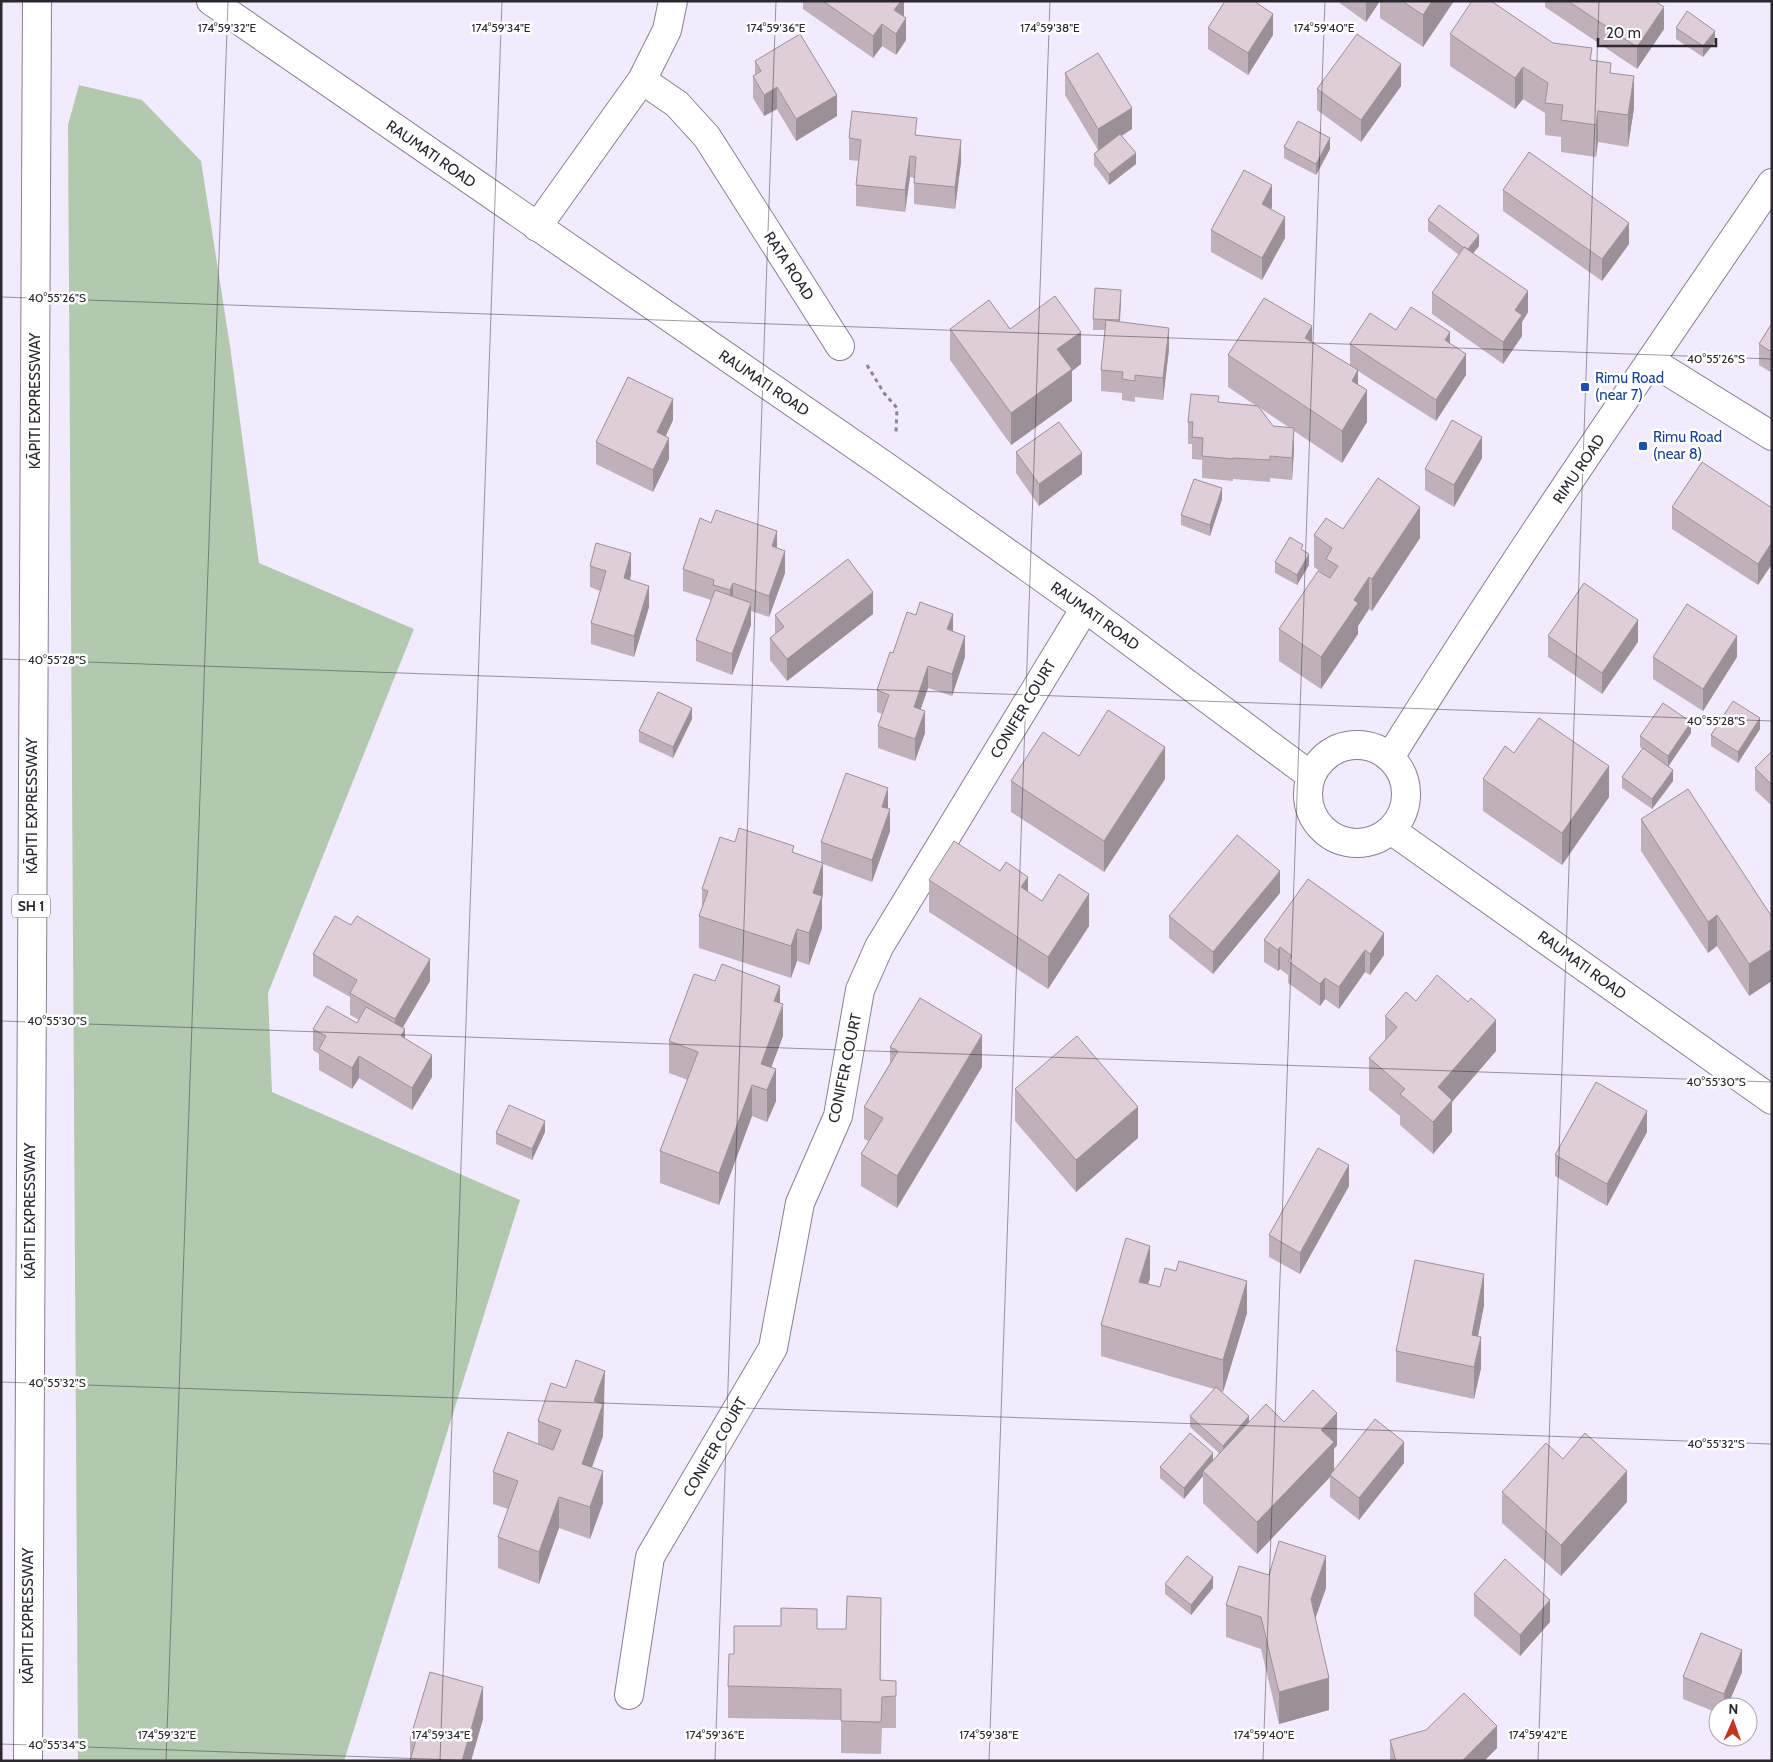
<svg xmlns="http://www.w3.org/2000/svg" width="1773" height="1762" font-family="Cabin,sans-serif">
<style>
.green{fill:#b2c9b0}
.lines{fill:none;stroke-linecap:round;stroke-linejoin:round}
.street-casing{stroke:#868090;stroke-width:30}
.secondary-casing{stroke:#868090;stroke-width:30}
.highway-casing{stroke:#868090;stroke-width:30}
.path{stroke:#8a8592;stroke-width:3;stroke-dasharray:4 4;stroke-linecap:butt}
.street{stroke:#fff;stroke-width:28}
.secondary{stroke:#fff;stroke-width:28}
.highway{stroke:#fff;stroke-width:28}
.wall{fill:#c0b0ba;fill-rule:evenodd}
.shaded-wall{fill:#9c9097}
.building{fill:#dfcdd8;stroke:#9c9097}
.ticks{fill:none;stroke:#2a272e;stroke-width:1;stroke-opacity:0.45}
.transit-dot{fill:#1a4fb4;stroke:#fff;stroke-width:2}
.labels{text-anchor:middle;stroke-width:5;stroke-linejoin:round;paint-order:stroke}
.shield{fill:#fff;stroke:#6a686d;stroke-width:1}
.shield-label{font-size:14px;font-weight:bold;fill:#2a272e}
.street-label{font-size:15px;fill:#2a272e;stroke:#fff}
.transit-label{font-size:15px;fill:#164399;stroke:#fff;text-anchor:start}
.ticks-label{font-size:12px;text-anchor:middle;fill:#2a272e;stroke:#fff;stroke-width:5;stroke-linejoin:round;paint-order:stroke}
</style>
<rect width="100%" height="100%" fill="#f2ebfe"/>
<path class="green" d="M79,85l63,15 59,61 29,185 29,217 155,66 -146,364 4,99 248,108 -176,561h-266l-10,-1636z"/>
<g class="lines">
<g class="street-casing">
<path id="street" d="M673,1l-6,29 -25,50 35,24 30,33 133,209
M537,227l105,-147
M1651,361l121,75
M629,1695l21,-138 123,-209 27,-145 38,-87 22,-126 19,-43 206,-339"/>
</g>
<g class="secondary-casing">
<path id="secondary" d="M211,1l677,467 197,140 225,167
M1308 794a49 49 0 1 1 98 0a49 49 0 1 1-98 0Z
M1390,757c122,-195 252,-384 382,-574
M1391,830l381,270"/>
</g>
<g class="highway-casing">
<path id="highway" d="M28,1761l9,-1760"/>
</g>
<path class="path" d="M867,365l17,28 13,15 -1,24"/>
<use href="#street" class="street"/>
<use href="#secondary" class="secondary"/>
<use href="#highway" class="highway"/>
</g>
<path class="wall" d="M803,1h101v16l2,23 -10,15 -14,-9 -9,12 -70,-49z
M1337,1h43l-14,21z
M1380,1h74l-31,46 -43,-29z
M1545,1h110l9,28 -27,40 -92,-62z
M1208,28l65,7 -25,40 -40,-26z
M1676,28l39,14 -12,15 -27,-18z
M1450,34l103,9 39,17 19,13 23,35 -6,39 -30,-5 -2,15 -35,-5v-15l-16,-2v-22l-22,-14 -8,10 -65,-43z
M755,61l82,55 -41,25 -19,-32 -13,7 -11,-18v-22l2,-1z
M1065,73l67,56 -10,7 14,28 -27,21 -15,-20v-11l4,-4 -33,-55z
M1401,86l-40,56 -44,-32v-21z
M917,135l44,27 -6,47 -41,-5v-26l-4,-1 -5,35 -49,-6v-21l3,-24 -10,-1v-22z
M1284,147l46,2 -14,26 -32,-17z
M1503,190l126,54 -27,37 -99,-70z
M1272,207l-1,2 14,29 -23,42 -51,-28v-22z
M1428,220l51,26 -6,7 55,59 -6,10v14l-19,28 -71,-50v-21l27,-38 -31,-24z
M1121,301l-1,21 49,27 -6,51 -28,-3v5l-13,-2v-7l-21,-2v-21l4,-40h-12v-11z
M1772,323v50l-13,-8v-21z
M950,329h60l71,35 -9,7v30l-61,44 -61,-85z
M1396,330l54,13 16,32 -30,46 -78,-50v14l9,37 -25,41 -48,-32v19l-2,30 -22,-2v4l-37,-3v2l-31,-3v-18l-10,-1v-15h-4v-22l31,-20 36,3 -27,-18v-32l84,-13 38,23v-21zM1260,408l30,20 -17,-2z
M673,420l-7,16 3,23 -16,33 -57,-28v-22z
M1016,452l66,22 -43,32 -23,-33z
M1482,458l-28,49 -29,-17v-21z
M1222,499l-12,37 -29,-11v-10z
M1672,507l100,1 -14,77 -86,-56z
M1343,529l77,9 -48,73 -3,-2 -11,17v8l-37,55 -42,-28v-32l47,-53 -12,-9v-32z
M777,548l8,25 -16,44 -18,-6v14l-19,50 -36,-14v-21l15,-40 -28,-9v-22z
M1303,550l6,15 -12,20 -22,-12v-11z
M590,566l41,9 -1,5 19,27 -15,50 -43,-13v-21l9,-32 -10,-4z
M873,614l-86,67 -17,-21v-22l5,-4v-19z
M953,631l12,26 -13,39 -24,-8 -8,22 5,23 -10,28 -37,-13v-22l4,-12 -5,-2v-22l16,-37z
M1548,636l90,6 -36,52 -54,-37z
M1653,657h84l-34,54 -50,-32z
M692,719l-19,39 -34,-16v-11z
M1760,729l-22,34 -27,-17v-11z
M1691,733l-23,33 5,15 -21,28 -30,-21v-11l20,-28 -2,-2v-11z
M1772,751v55l-17,-16v-22z
M1079,756l86,23 -61,93 -93,-60v-31z
M1483,779l126,18 -47,68 -79,-54z
M888,809l2,22 -18,51 -49,-18v30l-1,5v29l-13,37 -12,-4 -6,17 -92,-30v-32l3,-9v-18l92,-36 27,9v-20z
M1641,819l131,98 -23,79 -32,-50 -9,7 -67,-102z
M1308,879l76,76 -14,20 -5,-3 -26,37 -14,-10 -5,7 -32,-23v-8l-8,-6 -2,2 -14,-9v-22z
M929,880l99,12 14,9 47,25 -41,63 -119,-77z
M1280,893l-67,81 -44,-36v-22z
M313,954l117,27 -28,47 3,11 27,38 -20,33 -53,-32 -7,11 -33,-19v-16l-6,-4v-21l44,-6 2,-3 -9,-5v-18l-37,-21z
M1416,1001l80,50 -44,51v30l-19,22 -33,-29v-9l-31,-26v-32l16,-18v-24z
M780,1003l3,33 -12,32 5,33 -9,21 -15,-6 -33,89 -59,-22v-32l28,-71 -19,-7v-32z
M890,1047l92,20 -85,141 -36,-22v-32l8,-13 -5,-2v-32l26,-44z
M1015,1089l123,49 -62,54 -61,-71z
M545,1132l-13,28 -36,-16v-11z
M1647,1132l-40,74 -52,-30v-21z
M1349,1186l-49,88 -31,-17v-22z
M1150,1278l-2,6 99,29 -24,79 -3,-1 29,31h35l53,23 -3,4v21l70,-7 -45,57 -29,-23v-20l-73,77 -54,-51v-27l-19,23 -24,-21v-11l53,-7 6,-7 -29,-26v-11l24,-27 -113,-33v-31z
M1484,1305l-6,31 3,32 -7,31 -78,-17v-31z
M605,1402l-2,4v30l-11,31 11,36 -13,36 -31,-11 -20,56 -41,-16v-31l10,-28 -15,-5v-32l45,-28v-23z
M1563,1459l64,43 -66,74 -59,-53v-31z
M1269,1575l57,13 -11,30 14,92 -50,14 -18,-75 -35,-12v-32z
M1165,1584l48,4 -22,27 -26,-21z
M1474,1594l76,28 -30,34 -46,-40z
M817,1629h64l-1,51 16,1v47h-14l-1,26 -40,-1v-33l-113,-2v-32l6,-32z
M1742,1672l-15,35h-9v6l-35,-14v-22z
M483,1719l-12,42h-61v-22z
M1390,1740l107,8 -13,13h-94z"/>
<path class="shaded-wall" d="M901,1h3v17l-10,-8z
M1366,1h14l-14,21z
M1432,1h22l-31,46v-32z
M1664,7v22l-27,40v-22z
M1273,14v21l-25,40v-22z
M906,18v22l-10,15v-21z
M882,24v22l-9,12v-22z
M1715,31v11l-12,15v-11z
M1401,64v22l-40,56v-22z
M1523,67v32l-8,10v-31z
M1634,76v32l-6,39v-32z
M777,87v22l-13,7v-21z
M837,95v21l-41,25v-22z
M1132,108v21l-34,21v-21z
M1598,111v31l-2,15v-32z
M1330,138v11l-14,26v-11z
M961,140v22l-6,47v-22z
M1136,153v11l-27,21v-11z
M910,156v21l-5,35v-22z
M1272,185v22l-10,19v-22z
M1285,217v21l-23,42v-22z
M1629,223v21l-27,37v-22z
M1479,235v11l-12,15v-11z
M1121,290v11l-2,30v-11z
M1528,291v21l-6,10v14l-19,28v-22l12,-32z
M1312,326v32l-7,-20z
M1169,328v21l-6,51v-22z
M1081,332v32l-9,7v30l-61,44v-32l46,-64z
M1450,332v21l-5,-13z
M1466,354v21l-30,46v-21z
M1358,370v31l-6,-20z
M1367,390v32l-25,41v-32z
M673,399v21l-16,34v-22z
M1294,428v22l-2,30v-22z
M1482,437v21l-28,49v-22z
M669,438v21l-16,33v-22z
M1082,453v21l-43,32v-22z
M1222,488v11l-12,37v-11z
M1420,507v31l-48,73v-32z
M777,531v22l-5,-7z
M1772,542v22l-14,21v-21z
M785,551v22l-16,44v-21z
M631,553v22l-7,25v-22z
M1309,554v11l-12,20v-10z
M1369,577v32l-11,17v8l-37,55v-32l33,-57z
M733,583v21l-3,8v-22z
M649,586v21l-15,50v-21z
M873,592v22l-86,67v-22z
M751,603v22l-19,50v-21z
M953,614v21l-6,-6z
M1638,620v22l-36,52v-21z
M965,636v21l-13,39v-22z
M1737,636v21l-34,54v-22z
M928,666v22l-14,41v-22z
M692,708v11l-19,39v-11z
M925,711v22l-10,28v-22z
M1760,718v11l-22,34v-11z
M1691,722v11l-23,34v-11z
M1165,747v32l-61,93v-31z
M1609,766v31l-47,68v-32z
M1673,770v11l-21,28v-10z
M888,788v21l-6,-2z
M890,809v22l-18,51v-22z
M823,863v31l-1,5v29l-13,37v-32l4,-40z
M1280,871v22l-67,81v-22z
M1028,877v32l-7,-22z
M1089,894v32l-41,63v-32z
M1717,915v31l-9,7v-31z
M797,929v32l-6,17v-32z
M1384,933v22l-14,20v-21z
M1280,947v22l-2,2v-21z
M1772,949v32l-23,15v-32z
M1365,950v22l-26,37v-22z
M430,959v22l-35,60v-22z
M1325,978v21l-5,7v-22z
M780,986v29l3,-11v32l-20,53 -2,-25 13,-63z
M1496,1020v31l-44,51v30l-19,22v-32l5,-35z
M405,1029v22l-4,-15z
M982,1035v32l-85,141v-32z
M432,1055v22l-20,33v-22z
M359,1056v22l-7,11v-21z
M776,1069v32l-9,21v-32z
M752,1085v31l-33,89v-32z
M1138,1107v31l-62,54v-32z
M1647,1111v21l-40,74v-22z
M545,1121v11l-13,28v-11z
M1349,1165v21l-49,88v-21z
M1150,1246v32l-11,36v-32z
M1484,1274v31l-12,62v-32z
M1247,1281v32l-24,79v-32z
M1481,1337v31l-7,31v-32z
M605,1371l-2,65 -21,59v-31l12,-63z
M1337,1413v32l-3,4v24l-4,2v2l-73,77v-32l64,-92z
M1249,1416v11l-26,29v-10z
M1404,1442v21l-45,57v-22z
M1213,1453v11l-10,7v5l-19,23v-11z
M603,1471v32l-13,36v-32z
M1627,1471v31l-66,74v-31z
M559,1497v31l-20,56v-32z
M1326,1556v32l-15,43v-32z
M1213,1577v11l-22,27v-10z
M881,1598v31l-1,83v-32z
M1550,1600v22l-30,34v-21z
M1742,1650v22l-15,35h-3v-13z
M1329,1678v32l-50,14v-32z
M483,1687v32l-12,42h-9z
M1497,1726v22l-13,13h-22z"/>
<path class="building" d="M823,1h78l-7,9 12,8 -10,16 -14,-10 -9,12z
M1225,1h29l19,13 -25,39 -40,-25z
M1402,1h30l-9,14z
M1472,1h19l62,42 39,5 -2,12 21,3 -1,10 24,3 -6,39 -30,-4 -2,14 -35,-5 2,-15 -18,-2 3,-20 -25,-16 -8,11 -65,-44z
M1568,1h87l9,6 -27,40z
M1687,11l28,20 -12,15 -27,-18z
M800,34l37,61 -41,24 -19,-32 -13,8 -11,-19 8,-5 -6,-10z
M1357,34l44,30 -40,56 -44,-31z
M1098,53l34,55 -34,21 -33,-56z
M852,111l65,7 -2,17 46,5 -6,47 -41,-4 2,-26 -6,-1 -5,34 -49,-5 5,-45 -12,-2z
M1298,121l32,17 -14,26 -32,-17z
M1120,134l16,19 -27,21 -15,-20z
M1529,152l100,71 -27,36 -99,-69z
M1244,170l28,15 -10,19 23,13 -23,41 -51,-28z
M1439,205l40,30 -11,14 -4,-2v1l-36,-28z
M1464,247l64,44 -13,19 7,5 -19,27 -71,-49z
M1095,288l26,2 -2,30 -26,-1z
M1055,296l26,36 -24,17 15,20 -61,44 -61,-84 39,-29 21,29z
M1264,298l48,28 -7,12 53,32 -6,11 15,9 -25,41 -114,-76z
M1411,307l39,25 -5,8 21,14 -30,46 -86,-56 20,-31 26,17z
M1106,320l63,8 -6,50 -28,-3v6l-13,-2 1,-7 -22,-2z
M1772,323v29l-13,-8z
M628,377l45,22 -16,33 12,6 -16,32 -57,-28z
M1191,394l28,2 -1,6 40,4 15,20 21,2 -2,30 -22,-2v4l-37,-2v1l-31,-3 1,-18 -11,-1 1,-15h-5z
M1452,420l30,17 -28,48 -29,-16z
M1059,422l23,31 -43,31 -23,-32z
M1702,462l70,46v34l-14,22 -86,-57z
M1378,478l42,29 -48,72 -3,-2 -15,23 4,3 -37,54 -42,-28 39,-58 12,7 8,-12 -12,-7 6,-11 -18,-13 12,-17 17,11z
M1194,479l28,9 -12,37 -29,-10z
M716,510l61,21 -5,15 13,5 -16,45 -36,-13 -3,7 -17,-5 1,-5 -31,-11 17,-51 11,5z
M1290,537l13,8 -2,4 8,5 -12,21 -22,-13z
M596,543l35,10 -7,25 25,8 -15,50 -43,-13 15,-52 -16,-5z
M848,559l25,33 -86,67 -17,-21 14,-11 -9,-12z
M1584,583l54,37 -36,53 -54,-37z
M715,590l36,13 -19,51 -36,-14z
M920,602l33,12 -6,15 18,7 -13,38 -24,-8 -14,41 11,4 -10,28 -37,-13 11,-31 -12,-5 13,-38 3,1 14,-41 9,3z
M1687,604l50,32 -34,53 -50,-32z
M658,692l34,16 -19,39 -34,-16z
M1733,701l27,17 -22,34 -27,-17z
M1663,703l28,19 -23,34 -28,-20z
M1108,710l57,37 -61,94 -93,-60 32,-49 36,24z
M1539,718l70,48 -47,67 -79,-54 22,-33 9,7z
M1643,748l30,22 -21,29 -30,-22z
M1772,751v34l-17,-17z
M846,773l42,15 -6,19 8,2 -18,51 -51,-18z
M1688,789l84,128v32l-23,15 -32,-49 -9,7 -67,-103z
M739,828l55,18 -2,6 31,11 -10,30 9,3 -13,37 -12,-4 -6,17 -92,-30 9,-25 -6,-2 18,-52 15,5z
M1237,835l43,36 -67,81 -44,-36z
M954,841l46,30 6,-9 22,15 -7,10 21,14 17,-27 30,20 -41,63 -119,-77z
M1308,879l76,54 -14,21 -5,-4 -26,37 -14,-9 -5,6 -32,-23 4,-5 -12,-9 -2,3 -14,-10z
M335,916l16,9 6,-9 73,43 -35,60 -45,-26 7,-13 -44,-26z
M722,964l58,22 -6,15 9,3 -22,60 15,5 -9,21 -15,-5 -33,88 -59,-22 38,-99 -29,-11 25,-67 21,7z
M1437,975l31,27 3,-4 25,22 -58,67 14,13 -19,22 -33,-28 5,-5 -36,-31 28,-31 -12,-11 21,-24 10,9z
M920,998l62,37 -85,141 -36,-22 22,-36 -19,-11 34,-56 -8,-4z
M327,1006l30,17 9,-16 39,22 -4,7 31,19 -20,33 -53,-32 -7,12 -33,-19 7,-13 -13,-7z
M1077,1036l61,71 -62,53 -61,-71z
M1596,1082l51,29 -40,73 -52,-29z
M509,1105l36,16 -13,28 -36,-16z
M1318,1148l31,17 -49,88 -31,-18z
M1126,1238l24,8 -11,36 21,5 5,-19 11,3 3,-10 68,20 -24,79 -122,-35z
M1415,1260l69,14 -12,61 9,2 -7,30 -78,-16z
M576,1360l29,11 -11,30 9,3 -21,60 21,7 -13,36 -31,-10 -20,55 -41,-15 20,-56 -25,-9 15,-40 45,18 8,-20 -23,-9 13,-38 15,5z
M1216,1387l33,29 -26,30 -33,-30z
M1313,1390l24,23 -16,17 13,12 -77,80 -54,-51 63,-67 18,18z
M1375,1419l29,23 -45,56 -29,-23z
M1190,1433l23,20 -29,35 -24,-21z
M1585,1433l42,38 -66,74 -59,-53 44,-49 17,16z
M1279,1541l47,15 -15,43 18,79 -50,14 -18,-75 -35,-12 13,-39 30,9z
M1187,1556l26,21 -22,28 -26,-21z
M1505,1559l45,41 -30,35 -46,-41z
M847,1596l34,2 -1,82 16,1v15l-14,1 -1,25 -40,-1v-32l-113,-3 1,-32h5v-28h47v-18l36,1v20h29z
M1701,1633l41,17 -18,44 -41,-17z
M430,1672l53,15 -21,74h-52l6,-21 -6,-1z
M1464,1693l33,33 -35,35h-66l-6,-21 36,-10z"/>
<path class="ticks" d="M1,297l1771,62M1,659l1771,62M1,1021l1771,61M1,1382l1771,62M1,1744l483,17M166,1761l62,-1760M440,1761l62,-1760M715,1761l61,-1760M989,1761l61,-1760M1263,1761l62,-1760M1538,1761l61,-1760"/>
<g class="transit-dot">
<rect x="1580" y="382" width="10" height="10" rx="2.5"/>
<rect x="1638" y="441" width="10" height="10" rx="2.5"/>
</g>
<g class="labels">
<rect class="shield" x="12" y="894.5" width="38" height="23" rx="4"/>
<g class="shield-label">
<text x="31" y="911">SH 1</text>
</g>
<g class="street-label">
<text transform="translate(431 154) rotate(35)" y="5">RAUMATI ROAD</text>
<text transform="translate(789 266) rotate(57)" y="5">RATA ROAD</text>
<text transform="translate(764 383) rotate(34)" y="5">RAUMATI ROAD</text>
<text transform="translate(35 401) rotate(-90)" y="5">KĀPITI EXPRESSWAY</text>
<text transform="translate(1579 469) rotate(-56)" y="5">RIMU ROAD</text>
<text transform="translate(1095 616) rotate(36)" y="5">RAUMATI ROAD</text>
<text transform="translate(1023 709) rotate(-59)" y="5">CONIFER COURT</text>
<text transform="translate(32 806) rotate(-90)" y="5">KĀPITI EXPRESSWAY</text>
<text transform="translate(1582 965) rotate(36)" y="5">RAUMATI ROAD</text>
<text transform="translate(845 1068) rotate(-78)" y="5">CONIFER COURT</text>
<text transform="translate(30 1211) rotate(-90)" y="5">KĀPITI EXPRESSWAY</text>
<text transform="translate(715 1447) rotate(-60)" y="5">CONIFER COURT</text>
<text transform="translate(28 1616) rotate(-90)" y="5">KĀPITI EXPRESSWAY</text>
</g>
<g class="transit-label">
<text x="1595" y="383">Rimu Road<tspan x="1595" dy="17">(near 7)</tspan></text>
<text x="1653" y="442">Rimu Road<tspan x="1653" dy="17">(near 8)</tspan></text>
</g>
</g>
<g class="ticks-label">
<text x="227" y="32">174°59'32"E</text>
<text x="501" y="32">174°59'34"E</text>
<text x="776" y="32">174°59'36"E</text>
<text x="1050" y="32">174°59'38"E</text>
<text x="1324" y="32">174°59'40"E</text>
<text x="57" y="302">40°55'26"S</text>
<text x="1716" y="363">40°55'26"S</text>
<text x="57" y="664">40°55'28"S</text>
<text x="1716" y="725">40°55'28"S</text>
<text x="57" y="1025">40°55'30"S</text>
<text x="1716" y="1086">40°55'30"S</text>
<text x="57" y="1387">40°55'32"S</text>
<text x="1716" y="1448">40°55'32"S</text>
<text x="167" y="1739">174°59'32"E</text>
<text x="441" y="1739">174°59'34"E</text>
<text x="715" y="1739">174°59'36"E</text>
<text x="989" y="1739">174°59'38"E</text>
<text x="1264" y="1739">174°59'40"E</text>
<text x="1538" y="1739">174°59'42"E</text>
<text x="57" y="1749">40°55'34"S</text>
</g>
<rect width="1773" height="1762" fill="none" stroke="#2a272e" stroke-width="5"/>
<g transform="translate(1733 1722) rotate(2)"><circle r="24" fill="#ffffff" stroke="#aaa9ab"/>
<path d="M0-4L9 19L0 12L-9 19Z" fill="#c33722"/>
<text y="-8" font-size="14" font-weight="bold" text-anchor="middle" fill="#2a272e">N</text>
</g>
<path d="M1598 38v8h118v-8" fill="none" stroke="#2a272e" stroke-width="2.5"/>
<text x="1606" y="38" font-size="15" fill="#2a272e" stroke="#ffffff" stroke-width="4" paint-order="stroke">20 m</text>
</svg>
